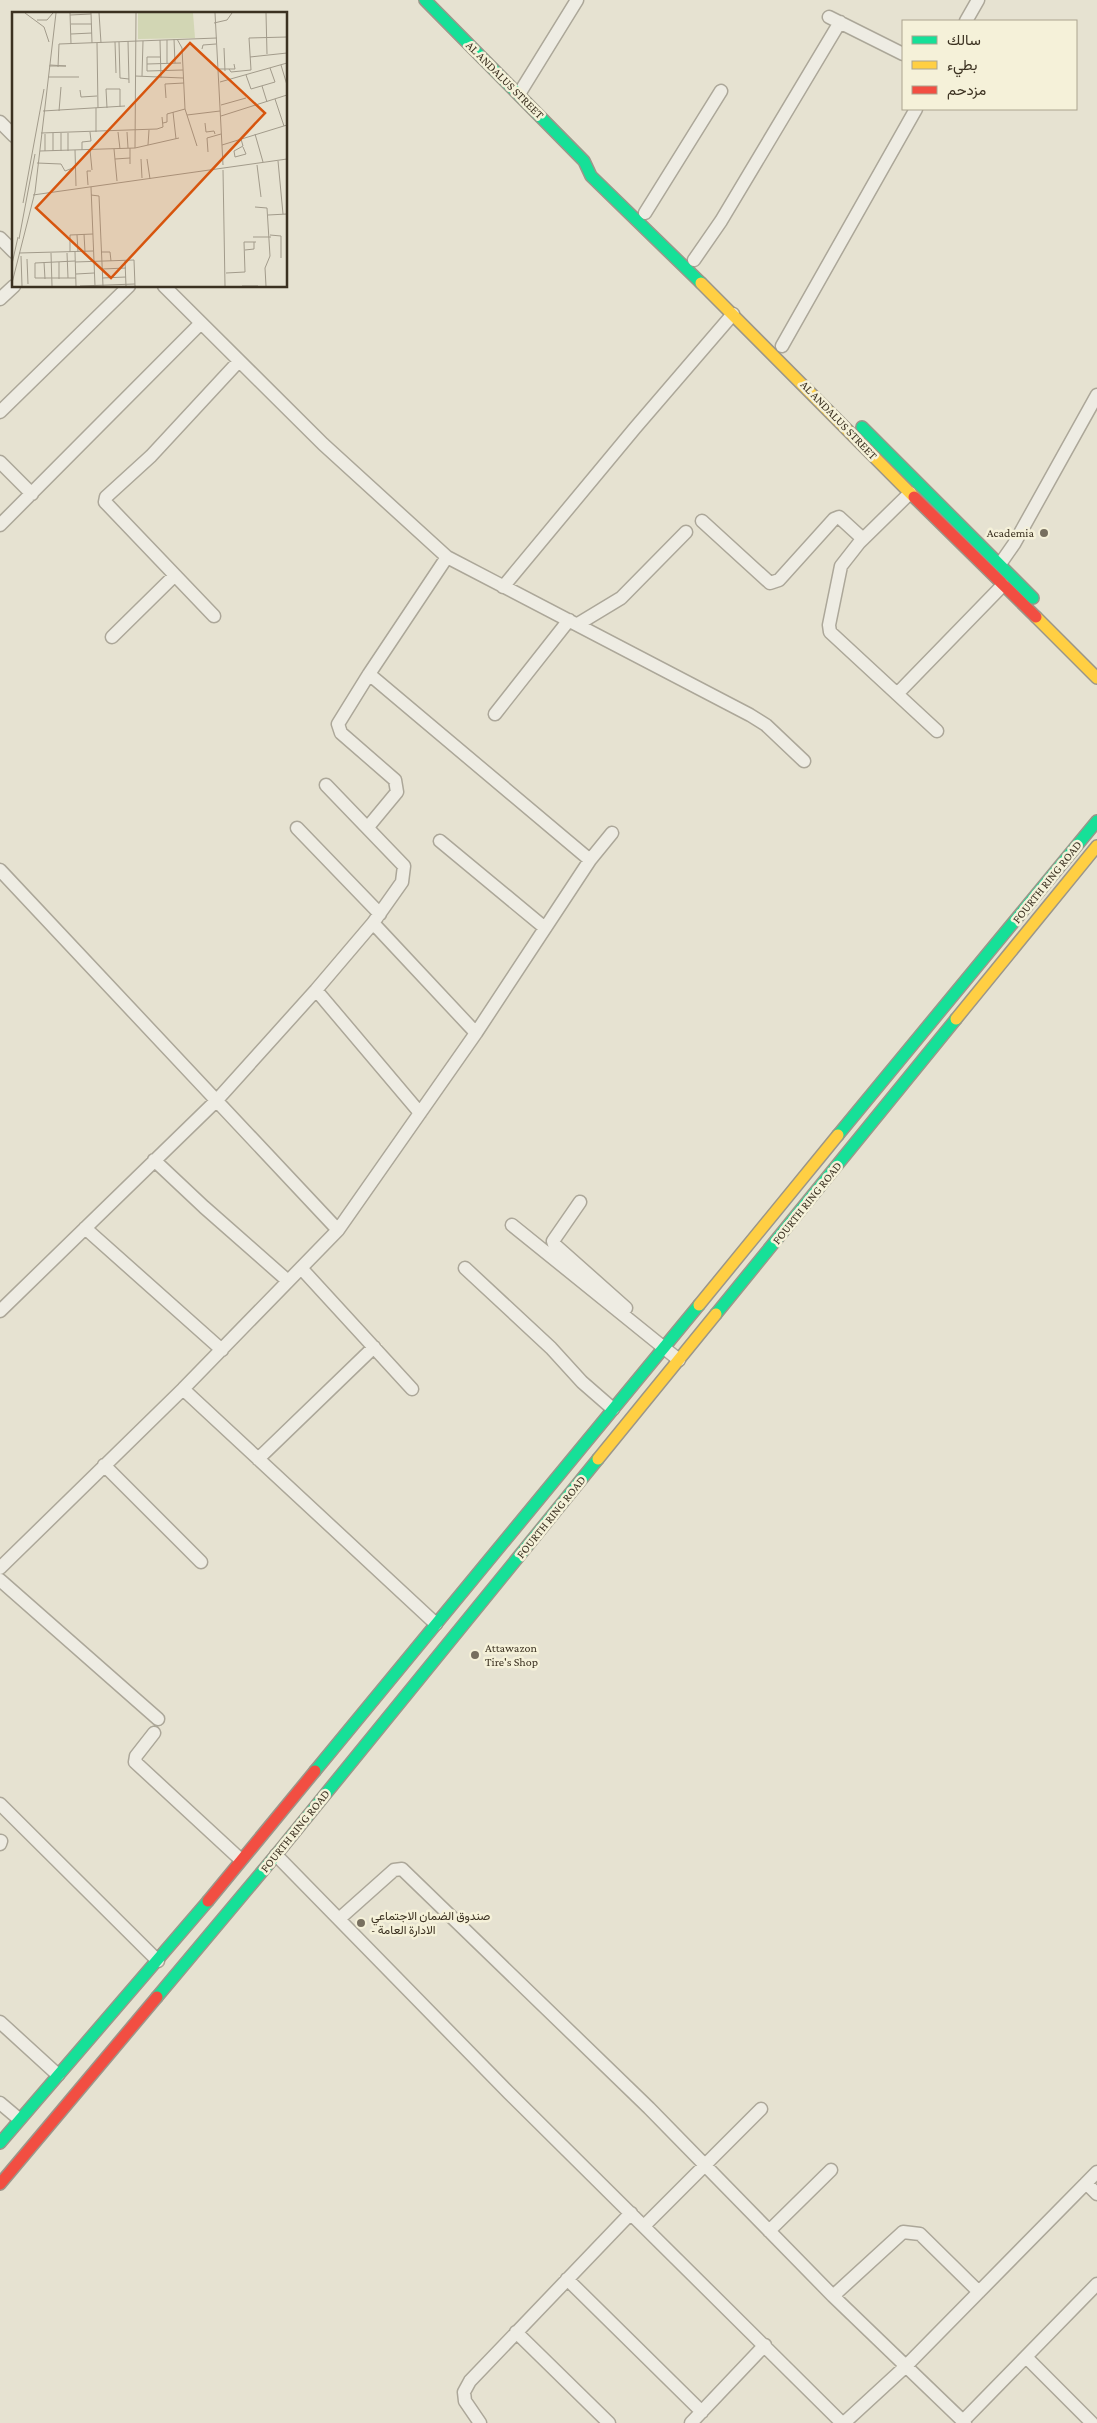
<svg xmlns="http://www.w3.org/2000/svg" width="1097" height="2423" font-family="'Crimson Pro',Vazirmatn,serif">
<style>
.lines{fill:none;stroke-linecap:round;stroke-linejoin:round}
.street-casing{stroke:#aca799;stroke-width:15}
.fast-casing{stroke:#9b968a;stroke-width:14}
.slow-casing{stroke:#9b968a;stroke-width:14}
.jam-casing{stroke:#9b968a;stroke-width:14}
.street{stroke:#eeece3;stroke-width:12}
.fast{stroke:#16e098;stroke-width:11}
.slow{stroke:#ffcf43;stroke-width:11}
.jam{stroke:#f24e42;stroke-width:11}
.poi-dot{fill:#776f5f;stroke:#f5f1d9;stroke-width:2}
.labels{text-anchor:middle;stroke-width:5;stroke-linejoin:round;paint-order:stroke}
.street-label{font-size:12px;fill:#3b3121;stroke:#f5f1d9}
.poi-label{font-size:12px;fill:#3b3121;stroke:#f5f1d9;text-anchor:start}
.inset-road{fill:none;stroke:#a29b8b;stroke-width:1}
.view{fill:#d7550e;fill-opacity:0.15;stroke:#d7550e;stroke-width:2.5}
.inset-edge{fill:none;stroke:#3b3121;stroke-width:2.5}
</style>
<rect width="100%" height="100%" fill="#e6e2d1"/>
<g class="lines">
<g class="street-casing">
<path id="street" d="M829,17l74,37
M966,21l12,-21
M519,94l58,-94
M0,122l14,14
M645,213l76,-122
M0,238l14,14
M694,260l27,-39 119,-199
M164,286l159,158 124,113 303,158 16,10 38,36
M0,299l14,-13
M782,346l134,-237
M0,412l129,-126
M0,462l32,32
M910,493l-51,50 -18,23 -12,59 1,7 107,99
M702,521l68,62 9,-3 55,-61 5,-2 24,22
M0,525l201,-202
M1000,564l14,-20 83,-149
M503,587l132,-159 98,-114
M214,616l-109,-114 1,-5 45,-41 88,-95
M578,624l43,-26 65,-66
M112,637l62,-61
M369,674l221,186
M897,694l106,-109
M495,714l74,-94
M368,827l29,-35 -2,-12 -54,-47 -3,-9 31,-50 78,-117
M297,828l83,86
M440,841l105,87
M0,870l338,360
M373,923l103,110
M316,990l104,123
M154,1160l50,47 84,74
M580,1202l-27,39 1,3 72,64
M512,1225l167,135
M85,1228l137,122
M301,1268l111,121
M465,1268l86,80 31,34 31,27
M0,1311l217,-211 99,-110 57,-67 29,-41 2,-16 -78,-81
M183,1389l253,235
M258,1459l116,-112
M104,1465l97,97
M0,1568l183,-179 155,-159 138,-197 114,-173 22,-27
M0,1580l158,139
M154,1733l-18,23 -1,6 105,97
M0,1804l158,157
M0,1844l1,-3
M276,1855l233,238 333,330
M339,1919l55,-49 8,-1 247,239 184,188 132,127
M0,2022l58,53
M0,2103l19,16
M1086,2183l11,11
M644,2226l117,-117
M769,2231l62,-61
M567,2279l135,133
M833,2296l70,-64 17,2 59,58
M516,2332l93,91
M1026,2357l66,66
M963,2421l134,-137
M480,2423l-15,-22 -1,-9 6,-11 161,-168
M691,2423l74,-78
M844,2423l62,-57 191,-194"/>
</g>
<g class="fast-casing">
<path id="fast" d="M425,0l159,161 7,15 110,107
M862,427l171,171
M838,1135l259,-314
M716,1314l240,-295
M315,1771l384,-466
M157,1997l119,-142 322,-396
M0,2143l208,-242"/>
</g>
<g class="slow-casing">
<path id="slow" d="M701,283l213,214
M1036,617l61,61
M956,1019l141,-173
M699,1305l139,-170
M598,1459l118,-145"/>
</g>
<g class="jam-casing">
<path id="jam" d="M914,497l122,120
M208,1901l107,-130
M0,2184l157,-187"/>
</g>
<use href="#street" class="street"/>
<use href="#fast" class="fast"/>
<use href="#slow" class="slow"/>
<use href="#jam" class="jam"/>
</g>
<g class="poi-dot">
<circle cx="1044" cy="533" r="5"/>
<circle cx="475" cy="1655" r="5"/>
<circle cx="361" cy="1923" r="5"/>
</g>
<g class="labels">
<g class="street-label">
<text transform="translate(505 80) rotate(45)" y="4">AL ANDALUS STREET</text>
<text transform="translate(839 420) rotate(46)" y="4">AL ANDALUS STREET</text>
<text transform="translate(1047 882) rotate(-51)" y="4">FOURTH RING ROAD</text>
<text transform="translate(807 1203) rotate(-51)" y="4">FOURTH RING ROAD</text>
<text transform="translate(551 1517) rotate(-51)" y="4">FOURTH RING ROAD</text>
<text transform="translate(295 1831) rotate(-51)" y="4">FOURTH RING ROAD</text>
</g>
<g class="poi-label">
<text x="1034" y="537" text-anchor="end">Academia</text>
<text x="485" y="1652">Attawazon<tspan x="485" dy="14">Tire's Shop</tspan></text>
<text x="371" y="1920">صندوق الضمان الاجتماعي<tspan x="371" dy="14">- الادارة العامة</tspan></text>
</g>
</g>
<g transform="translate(12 12)">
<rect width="275" height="275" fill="#e6e2d1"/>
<path d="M126,1h55l2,25 -57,1z" fill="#d2d6b4"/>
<path class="inset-road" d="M13,1l19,14 5,15M58,1l1,31M79,1l1,30M87,1l2,30M203,1l8,152M254,1l1,41M58,3l21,-1M25,8h10l6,-7M202,11l13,-3 5,-7M59,12h21M59,22l21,-1M162,27l1,24M165,27l5,9 3,61 12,37M148,28l1,38M155,28v23M116,29l1,42M103,30l1,31M107,30l1,36 9,1M85,31l1,65M212,36l1,23M190,37l1,-4 13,-1M238,45l37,-4M135,52l34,-1M269,53l6,20M37,54h17l-16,-1M46,55l1,-23 158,-6M207,57h16l-1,-5M217,57l2,3 20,-2 -2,-32 38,-1M135,59l36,-1M135,59v-14h13M234,63l5,14 24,-7 -5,-14M123,64l48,2M130,64l1,-35M37,65h30M208,70l67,-19M250,74l5,16M68,78l1,7 16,-1M154,86l-1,-14 19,-1M263,87l9,27M209,93l25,-7M95,96l-1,-19h14v18M31,99l82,-5M47,99l2,-24M161,100l3,27M175,103l33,-4M209,104l66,-21M151,111l4,-1v-8l18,-5M193,111l1,9 8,-1 1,3M84,120v-24M106,120l2,17M115,120l1,16M29,121l116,-4 6,-2 -1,-10M41,121v18M56,121v18M33,122v17M243,122l8,28M229,127l2,7 -9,5 1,6 11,-3 -3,-7M136,133l1,-15M210,133l65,-20M123,136l1,-135M102,137l3,32M63,138l1,36M70,138v-8l9,-1 -1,-9M78,138l2,20M28,139l95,-3 44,-10M49,139v-18M196,140l-1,-14 14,-4M103,147l15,-1M129,147l1,19M135,147l3,20M266,149l5,53M25,151l24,1 4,7 8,-3M118,152v-16M245,153l4,32M211,158l2,116M76,173l-1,-14h4M79,175l4,99M21,183l254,-36M79,183l8,1 4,90M11,191l21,-114M243,195l12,1 3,48 -5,12 1,18M256,203l19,-1M72,222l1,18M65,223l1,17M258,223l11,1v22M241,225h18M7,227l16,-85M233,238l9,-1v-7M58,240v-17l23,-1M63,240l1,34M89,240h9l1,9M7,241l74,-2M39,241l1,33M55,241l1,25M9,244l1,30M15,247l1,25M63,249l-40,2v15h41M113,249l1,25M32,250l1,17M47,250v17M63,250l59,-2 1,26M0,252l6,-27M90,257l24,-1M214,261l19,-1 -1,-30h12M64,262l18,-1M90,266l24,-1M0,271l23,-91 21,-179M68,274l55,-2M230,274h16"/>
<path class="view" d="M178,31l75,70 -154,165 -75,-70z"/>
<rect width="275" height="275" class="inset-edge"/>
</g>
<rect x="902" y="20" width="175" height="90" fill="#f5f1d9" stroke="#aba48f"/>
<rect x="912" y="36" width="25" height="8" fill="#16e098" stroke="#aba48f"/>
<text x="947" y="45" font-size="15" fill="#3b3121">سالك</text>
<rect x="912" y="61" width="25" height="8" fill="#ffcf43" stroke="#aba48f"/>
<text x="947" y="70" font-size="15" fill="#3b3121">بطيء</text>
<rect x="912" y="86" width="25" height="8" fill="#f24e42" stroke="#aba48f"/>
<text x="947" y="95" font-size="15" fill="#3b3121">مزدحم</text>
</svg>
